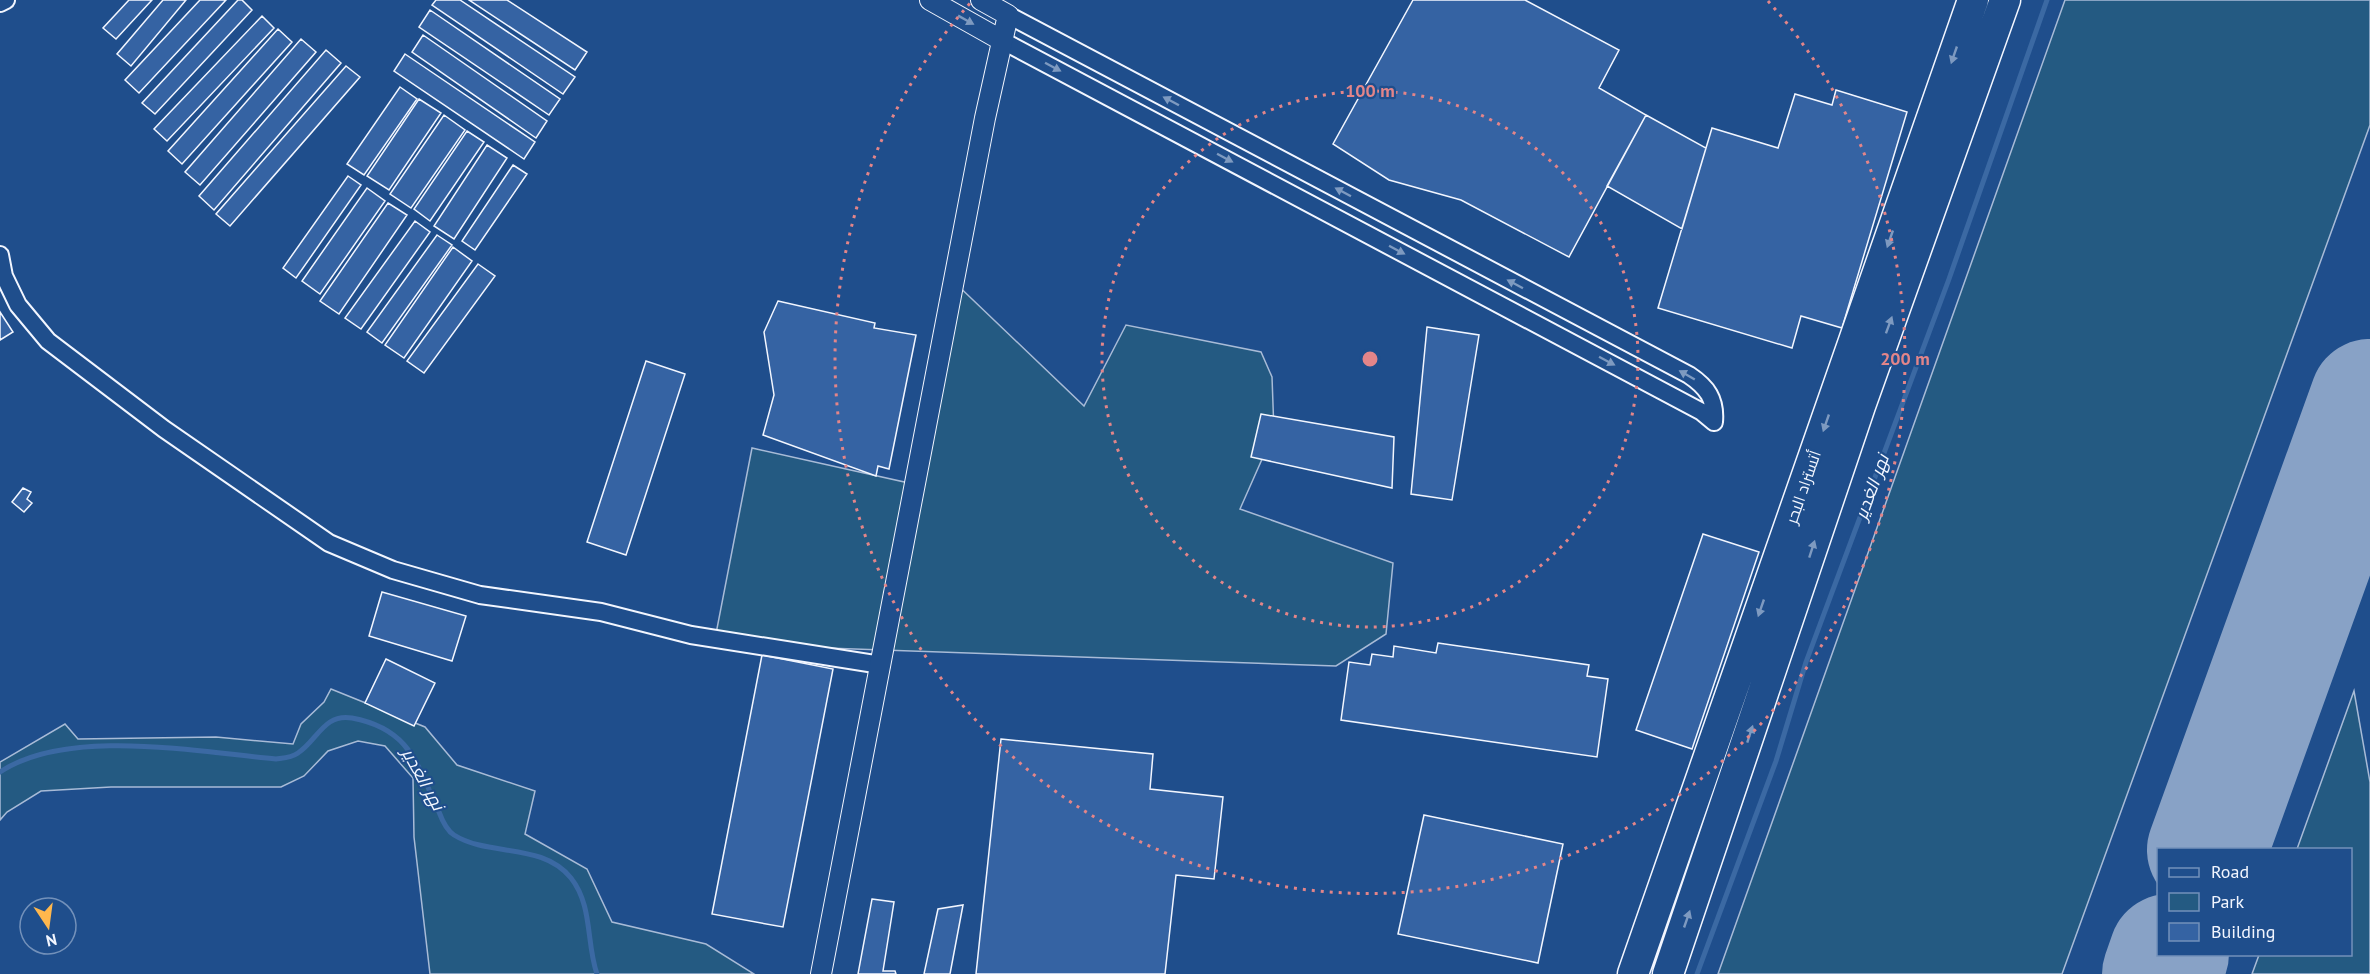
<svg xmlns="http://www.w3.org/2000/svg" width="2370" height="974" font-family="'PT Sans',Cairo,sans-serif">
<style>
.green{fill:#245a82;stroke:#a8bbd7;stroke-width:1.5}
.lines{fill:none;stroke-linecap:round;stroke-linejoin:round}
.stream{stroke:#3b69a3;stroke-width:5}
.runway{stroke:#88a2c6;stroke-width:120}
.building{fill:#3563a3;stroke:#f2f6ff;stroke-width:1.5}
.minor-casing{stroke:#f2f6ff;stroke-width:20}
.tertiary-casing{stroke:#f2f6ff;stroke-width:22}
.motorway-casing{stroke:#f2f6ff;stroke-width:33}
.minor{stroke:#1f4e8c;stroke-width:16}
.tertiary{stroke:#1f4e8c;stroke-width:20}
.motorway{stroke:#1f4e8c;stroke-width:30}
.oneway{fill:#7e9ac0}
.ring{fill:none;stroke:#e38589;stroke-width:3;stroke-dasharray:3 6}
.labels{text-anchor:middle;stroke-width:4.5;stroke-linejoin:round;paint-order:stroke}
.street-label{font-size:16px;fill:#f2f6ff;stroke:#1f4e8c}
.water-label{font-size:18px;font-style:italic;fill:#f2f6ff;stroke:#1f4e8c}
.centre{fill:#e38589;stroke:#1f4e8c;stroke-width:3}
.ring-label{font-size:18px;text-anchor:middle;font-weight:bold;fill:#e38589;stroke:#1f4e8c;stroke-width:4.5;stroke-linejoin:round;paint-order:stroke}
</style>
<rect width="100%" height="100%" fill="#1f4e8c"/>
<path class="green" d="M2065,0h305v125l-308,849h-344z
M950,278l134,128 42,-81 135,27 11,25 2,55 -34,77 153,54 -7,71 -50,32 -622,-22 38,-196 157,35z
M331,689l94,38 32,38 78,26 -10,43 62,35 25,53 94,22 48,30h-324l-16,-137 -1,-59 -28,-32 -27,-5 -30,10 -24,25 -23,11h-170l-70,4 -34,21 -7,8v-58l65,-38 13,15 138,-2 77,7 8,-20 23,-22z
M2354,691l16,91v192h-118l7,-19 91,-1v-104l-53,-1z"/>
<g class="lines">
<path class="stream" d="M0,772c68,-45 198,-20 276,-13 7,-1 15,-1 22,-6 19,-12 26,-40 54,-35 59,11 65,47 87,94 3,8 7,18 15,23 35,22 88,7 117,43 22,28 15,65 26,96
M1697,974l79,-213 30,-99 143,-383 98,-279"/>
<path class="runway" d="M2207,850l163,-451
M2162,974l7,-20"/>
</g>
<path class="building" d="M129,0h23l-36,39 -13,-11z
M163,0h23l-55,66 -14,-12z
M200,0h26l-87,93 -14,-13z
M238,0h4l10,10 -97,104 -13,-11z
M436,0h24l115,77 -12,17 -131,-89z
M469,0h38l80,52 -12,18z
M1413,0h112l94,50 -20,38 47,27 -77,142 -108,-57 -72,-20 -56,-36z
M430,10l130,89 -11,16 -130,-88z
M262,16l12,12 -107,113 -13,-12z
M278,29l14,13 -110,122 -14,-13z
M423,35l124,86 -11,17 -124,-86z
M301,39l15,13 -116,133 -15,-13z
M326,50l15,13 -127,147 -15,-14z
M405,54l130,88 -11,17 -130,-88z
M346,66l14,11 -130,149 -14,-12z
M400,87l17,12 -53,76 -17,-11z
M1836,90l71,22 -65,216 -41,-12 -9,32 -134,-40 54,-180 66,20 17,-54 37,11z
M419,99l22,14 -52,77 -22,-14z
M444,115l21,15 -54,78 -21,-14z
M1646,115l60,33 -24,81 -75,-43z
M467,131l17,11 -54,79 -16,-12z
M487,145l20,13 -53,81 -20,-13z
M513,165l14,9 -52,76 -13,-9z
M348,176l13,9 -65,93 -13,-10z
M367,188l18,13 -65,93 -18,-13z
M388,203l19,12 -68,99 -19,-13z
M415,221l15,11 -69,97 -16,-11z
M437,235l15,10 -70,98 -15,-11z
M453,247l19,14 -68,97 -19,-13z
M478,264l17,12 -71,97 -17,-12z
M778,301l97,22 -1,5 42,7 -27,134 -11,-3 -2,10 -113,-41 11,-40 -10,-63z
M0,312l13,20 -13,8z
M1427,327l52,8 -27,165 -41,-6z
M646,361l39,13 -59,181 -39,-13z
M1261,414l133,23 -2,51 -141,-31z
M23,488l8,4 -4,7 5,4 -8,9 -12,-10z
M1703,534l56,18 -67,197 -56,-19z
M382,592l84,24 -14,45 -83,-25z
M1438,643l151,22 -2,11 21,3 -11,78 -256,-37 8,-58 21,3 2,-11 21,3 1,-11 42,7z
M762,655l71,14 -50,258 -71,-13z
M386,659l49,24 -21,43 -49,-23z
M1001,739l152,15 -3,35 73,8 -9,82 -38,-4 -11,99h-189z
M1424,815l139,29 -25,119 -140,-29z
M872,899l22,3 -11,69h12l1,3h-38z
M963,905l-13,69h-26l14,-65z"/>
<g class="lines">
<g class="minor-casing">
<path id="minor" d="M0,3l6,-3
M1008,15l681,360c18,12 27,24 25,47
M1001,40l701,372 12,10
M0,255l4,21 14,29 30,36 116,88 165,114 64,27 87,25 121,17 90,23 190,30"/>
</g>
<g class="tertiary-casing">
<path id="tertiary" d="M930,0l71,40
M821,974l164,-856 23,-103 -27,-15"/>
</g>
<g class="motorway-casing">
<path id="motorway" d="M1633,974l340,-974
M1668,974l192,-568 145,-406"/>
</g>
<use href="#minor" class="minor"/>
<use href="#tertiary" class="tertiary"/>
<use href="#motorway" class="motorway"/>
</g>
<defs><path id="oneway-solid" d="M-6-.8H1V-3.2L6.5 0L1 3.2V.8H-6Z" transform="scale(1.5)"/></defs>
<g class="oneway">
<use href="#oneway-solid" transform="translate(966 20) rotate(29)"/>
<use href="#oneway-solid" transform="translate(1954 55) rotate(109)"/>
<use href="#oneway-solid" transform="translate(1053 67) rotate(28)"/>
<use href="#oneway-solid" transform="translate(1171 101) rotate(-152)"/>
<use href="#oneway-solid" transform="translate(1225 158) rotate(28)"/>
<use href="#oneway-solid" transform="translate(1343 192) rotate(-152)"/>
<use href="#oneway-solid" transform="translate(1890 239) rotate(109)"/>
<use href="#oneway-solid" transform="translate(1397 250) rotate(28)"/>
<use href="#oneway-solid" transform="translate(1515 284) rotate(-152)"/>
<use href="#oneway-solid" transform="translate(1889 325) rotate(-70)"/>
<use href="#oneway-solid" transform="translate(1607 361) rotate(28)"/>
<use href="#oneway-solid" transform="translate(1687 375) rotate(-150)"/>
<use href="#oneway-solid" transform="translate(1826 423) rotate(109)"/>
<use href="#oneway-solid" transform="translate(1812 549) rotate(-72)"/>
<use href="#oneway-solid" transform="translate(1761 608) rotate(109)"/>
<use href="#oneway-solid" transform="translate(1750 734) rotate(-72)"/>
<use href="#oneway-solid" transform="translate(1687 919) rotate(-71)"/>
</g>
<g class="ring">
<circle cx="1370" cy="359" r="268"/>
<path d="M1768 1A535 535 0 1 1 972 1"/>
</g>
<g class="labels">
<g class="street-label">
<text transform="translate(1803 487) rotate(-71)" y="6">أتستراد البحر</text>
</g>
<g class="water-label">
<text transform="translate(1872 487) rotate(-70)" y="6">نهر الغدير</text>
<text transform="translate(423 779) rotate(61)" y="6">نهر الغدير</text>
</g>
</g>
<circle cx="1370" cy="359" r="9" class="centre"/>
<g class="ring-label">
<text x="1370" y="97">100 m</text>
<text x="1905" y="365">200 m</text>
</g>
<rect x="2157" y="848" width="195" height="108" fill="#1f4e8c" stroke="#7391ba" stroke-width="1.5"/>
<rect x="2169" y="868" width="30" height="9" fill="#1f4e8c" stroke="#7391ba" stroke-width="1.5"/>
<text x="2211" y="878" font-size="18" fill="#f2f6ff">Road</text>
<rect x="2169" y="893" width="30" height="18" fill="#245a82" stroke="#7391ba" stroke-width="1.5"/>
<text x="2211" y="908" font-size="18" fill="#f2f6ff">Park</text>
<rect x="2169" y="923" width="30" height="18" fill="#3563a3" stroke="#7391ba" stroke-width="1.5"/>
<text x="2211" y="938" font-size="18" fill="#f2f6ff">Building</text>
<g transform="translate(48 926) rotate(167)"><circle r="28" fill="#1f4e8c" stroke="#7391ba" stroke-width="1.5"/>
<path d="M0-4.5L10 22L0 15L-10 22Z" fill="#ffb74d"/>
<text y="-9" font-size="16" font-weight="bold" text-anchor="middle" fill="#f2f6ff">N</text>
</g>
</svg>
